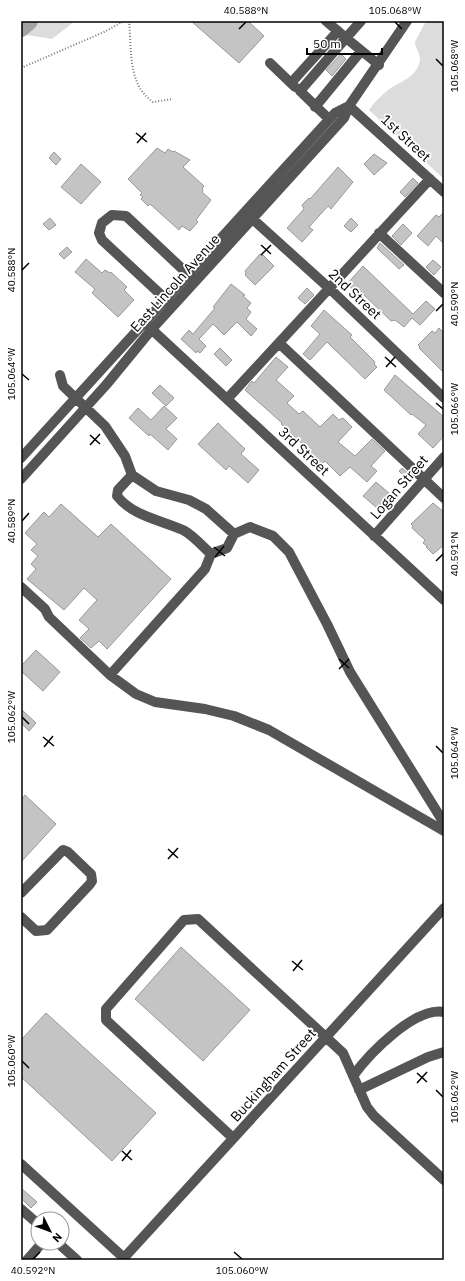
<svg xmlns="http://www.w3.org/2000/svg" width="465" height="1281" font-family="'IBM Plex Sans',sans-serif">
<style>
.green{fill:#dcdcdc}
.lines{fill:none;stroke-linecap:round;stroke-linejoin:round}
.river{stroke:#a3a3a3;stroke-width:18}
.building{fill:#c4c4c4;stroke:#999}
.path{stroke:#777;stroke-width:2;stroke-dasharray:1 2;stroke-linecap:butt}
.minor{stroke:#555;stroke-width:10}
.ticks{fill:none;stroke:#000;stroke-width:1.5}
.labels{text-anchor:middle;stroke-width:3.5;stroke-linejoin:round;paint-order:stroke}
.street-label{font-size:14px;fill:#000;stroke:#fff}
.neatline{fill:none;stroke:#000;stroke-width:1.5}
.ticks-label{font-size:10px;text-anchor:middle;fill:#000}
</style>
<rect width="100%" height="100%" fill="#fff"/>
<path class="green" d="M21,21h54l-23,18 -31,-5z
M426,21h18v158l-75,-69c5,-8 12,-14 19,-20 12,-9 30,-12 32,-31 0,-7 -5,-11 -5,-17z"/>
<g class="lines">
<path class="river" d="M21,28l8,-7"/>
</g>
<path class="building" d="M191,21h57l16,15 -25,27z
M341,54l5,5 -14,17 -6,-6z
M157,148l8,5 3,-4 5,3 1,-1 16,9 -7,7 21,19 -2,3 1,2 -1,1 9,8 -15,20 2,2 -8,9 -8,-5 -3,4 -29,-26 -2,2 -7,-7 2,-2 -3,-2 2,-2 -14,-14z
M54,152l7,7 -5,6 -7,-7z
M374,154l13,9 -13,12 -10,-11z
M81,164l20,18 -20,22 -20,-17z
M338,167l15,15 -22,27 -3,-3 -19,21 4,3 -11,12 -15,-14 17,-19 -2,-4 7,-7 1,1z
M413,178l5,5 -13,14 -5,-5z
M444,212v32l-8,-8 -8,10 -11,-10 19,-21 3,2z
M50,218l6,7 -7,5 -6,-6z
M351,218l7,7 -7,7 -7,-6z
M403,224l9,9 -11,12 -9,-9z
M380,243l24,22 -5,4 -22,-21z
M67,247l5,5 -8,7 -5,-5z
M260,254l2,2 1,-1 11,11 -19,19 -10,-10 1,-2 -1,-2z
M86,259l16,14 3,-3 5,3 1,-1 16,15 -3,3 10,10 -16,17 -26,-24 3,-4 -20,-17z
M433,260l8,7 -7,8 -8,-8z
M363,266l50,48 13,-13 9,8 -15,16 -8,-7 -8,9 -9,-7 -4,1 -32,-31 -3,2 -9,-8z
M231,284l14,11 -2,1 8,7 -4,5 4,4 -5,7 11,10 -6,7 -14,-14 -13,13 -11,-11 -14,15 7,7 -6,7 -3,-2 -1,2 -15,-14 8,-9 4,4 22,-26 -2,-1z
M307,288l7,7 -9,9 -7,-6z
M324,310l28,25 -2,2 25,25 -1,2 3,3 -12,12 -38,-37 -17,18 -7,-6 17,-20 -9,-8z
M439,328l5,5v40l-25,-25 1,-1 -2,-2 14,-14 3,2z
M220,348l12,12 -6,6 -12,-12z
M276,357l12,10 -12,13 18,16 -7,7 12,11 4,-3 17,16 13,-13 6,6 4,-2 9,9 -14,15 17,14 17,-17 13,12 -14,15 6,5 -10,11 -17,-15 -10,9 -15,-15 -4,4 -8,-8 1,-2 -33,-31 1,-1 -37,-33 7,-9 2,2z
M395,375l49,42v19l-11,12 -15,-14 8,-9 -14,-11 -1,1 -27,-25z
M160,385l14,13 -8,8 -14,-13z
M164,406l13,12 -11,11 11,10 -9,11 -18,-16 -1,2 -20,-18 9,-10 13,12z
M218,423l27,26 -4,5 18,16 -11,13 -19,-17 -3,4 -28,-26z
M402,468l9,8 -4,3 -8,-8z
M376,482l14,12 -13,14 -14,-12z
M433,503l11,9v33l-11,9 -7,-7 1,-1 -4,-3 2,-3 -13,-12 1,-2 -2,-2z
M61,504l37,33 13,-13 60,55 -64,70 -8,-8 -8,7 -11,-10 9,-9 -10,-9 18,-20 -13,-12 -20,22 -37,-31 9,-10 -5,-5 7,-8 -7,-6 6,-6 -12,-11 19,-21 5,5z
M36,650l24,22 -17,19 -22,-20v-5z
M21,709l15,14 -7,8 -8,-8z
M25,795l31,29 -35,38v-62z
M181,947l69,63 -47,51 -68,-62z
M46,1013l110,100 -44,48 -91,-84v-37z
M21,1188l16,14 -6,6 -10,-10z"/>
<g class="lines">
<path class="path" d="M129,21c3,28 -2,63 24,81l20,-3
M21,68l83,-36 20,-11"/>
<path class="minor" d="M326,21l20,17 15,-17
M270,63l25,24
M291,83l47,-52
M349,106l95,86
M315,107l46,-56
M329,119l-29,-28 46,-53 33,27
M247,214l82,74 115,110
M379,233l65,60
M171,304l-69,-64 -3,-7 3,-10 10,-8 14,1 66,62
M148,326l296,274
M279,343l165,155
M60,375l3,11 42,40 20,30 7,19 24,16 33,9 17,9 28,25 -7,14 -16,6c-8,-7 -18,-19 -28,-24 -23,-10 -50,-14 -66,-34l1,-6 14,-15
M228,398l202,-219
M21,458l314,-345 14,-7
M21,479l85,-94 46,-56 192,-211 5,-12 58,-85
M234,534l16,-7 23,9 16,16 38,72 23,48 94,151
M374,536l70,-79
M21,587l24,22 4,8 61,58 26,19 19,8 50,7 29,7 35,14 175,101
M110,675l95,-106 6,-15
M21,893l42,-43 5,2 23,22 1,7 -2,3 -43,46 -11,1 -15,-14
M353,1076c16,-22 61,-69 91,-64
M359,1090l69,-33 16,-5
M233,1138l-127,-118v-11l78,-89 14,-1 145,134 24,54 7,9 70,64
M21,1164l103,94
M21,1209l17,15
M58,1243l19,17
M27,1260l15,-17
M122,1260l322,-352"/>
</g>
<path class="ticks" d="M395,22l7,7M239,29l7,-7M436,59l7,7M136,133l11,9M137,143l9,-10M261,245l10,9M261,255l10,-10M22,270l7,-7M436,311l7,-7M385,357l11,10M386,367l9,-10M22,374l7,6M436,403l7,6M90,435l10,9M90,445l10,-11M22,521l7,-8M214,547l11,9M215,557l9,-11M436,561l7,-7M339,659l10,9M339,669l10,-10M22,717l7,7M43,737l11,9M436,746l7,7M44,747l9,-11M168,849l10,9M168,859l10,-11M292,961l11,9M293,971l9,-11M22,1061l7,7M417,1073l10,9M417,1083l10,-11M436,1090l7,7M122,1151l10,9M122,1161l9,-11M234,1252l8,7M33,1259l7,-7"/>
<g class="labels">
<g class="street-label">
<text transform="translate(406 138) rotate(43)" y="5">1st Street</text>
<text transform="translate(175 283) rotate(-48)" y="5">East Lincoln Avenue</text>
<text transform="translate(355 294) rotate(43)" y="5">2nd Street</text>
<text transform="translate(304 451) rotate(43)" y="5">3rd Street</text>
<text transform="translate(399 487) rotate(-49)" y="5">Logan Street</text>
<text transform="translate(273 1075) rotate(-48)" y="5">Buckingham Street</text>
</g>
</g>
<rect width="465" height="1281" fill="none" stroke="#ffffff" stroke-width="44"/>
<g transform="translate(50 1231) rotate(132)"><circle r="19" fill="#ffffff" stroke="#999999"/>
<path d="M0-3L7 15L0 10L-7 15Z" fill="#000000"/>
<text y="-6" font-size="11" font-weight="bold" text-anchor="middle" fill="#000000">N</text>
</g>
<path d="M307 48v6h75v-6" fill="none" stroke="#000000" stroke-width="2"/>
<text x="313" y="48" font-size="12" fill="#000000" stroke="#ffffff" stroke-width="3" paint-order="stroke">50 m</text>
<rect x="22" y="22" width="421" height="1237" class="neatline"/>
<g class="ticks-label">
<text x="246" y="14">40.588°N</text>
<text x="395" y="14">105.068°W</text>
<text transform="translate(454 66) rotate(-90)" y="4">105.068°W</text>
<text transform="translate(11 270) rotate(-90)" y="4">40.588°N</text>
<text transform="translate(454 304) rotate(-90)" y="4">40.590°N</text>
<text transform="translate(11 374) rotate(-90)" y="4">105.064°W</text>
<text transform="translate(454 409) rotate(-90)" y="4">105.066°W</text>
<text transform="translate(11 521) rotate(-90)" y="4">40.589°N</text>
<text transform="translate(454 554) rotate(-90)" y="4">40.591°N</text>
<text transform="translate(11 717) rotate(-90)" y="4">105.062°W</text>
<text transform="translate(454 753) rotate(-90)" y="4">105.064°W</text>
<text transform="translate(11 1061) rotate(-90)" y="4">105.060°W</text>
<text transform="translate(454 1097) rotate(-90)" y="4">105.062°W</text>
<text x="33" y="1274">40.592°N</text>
<text x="242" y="1274">105.060°W</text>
</g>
</svg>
